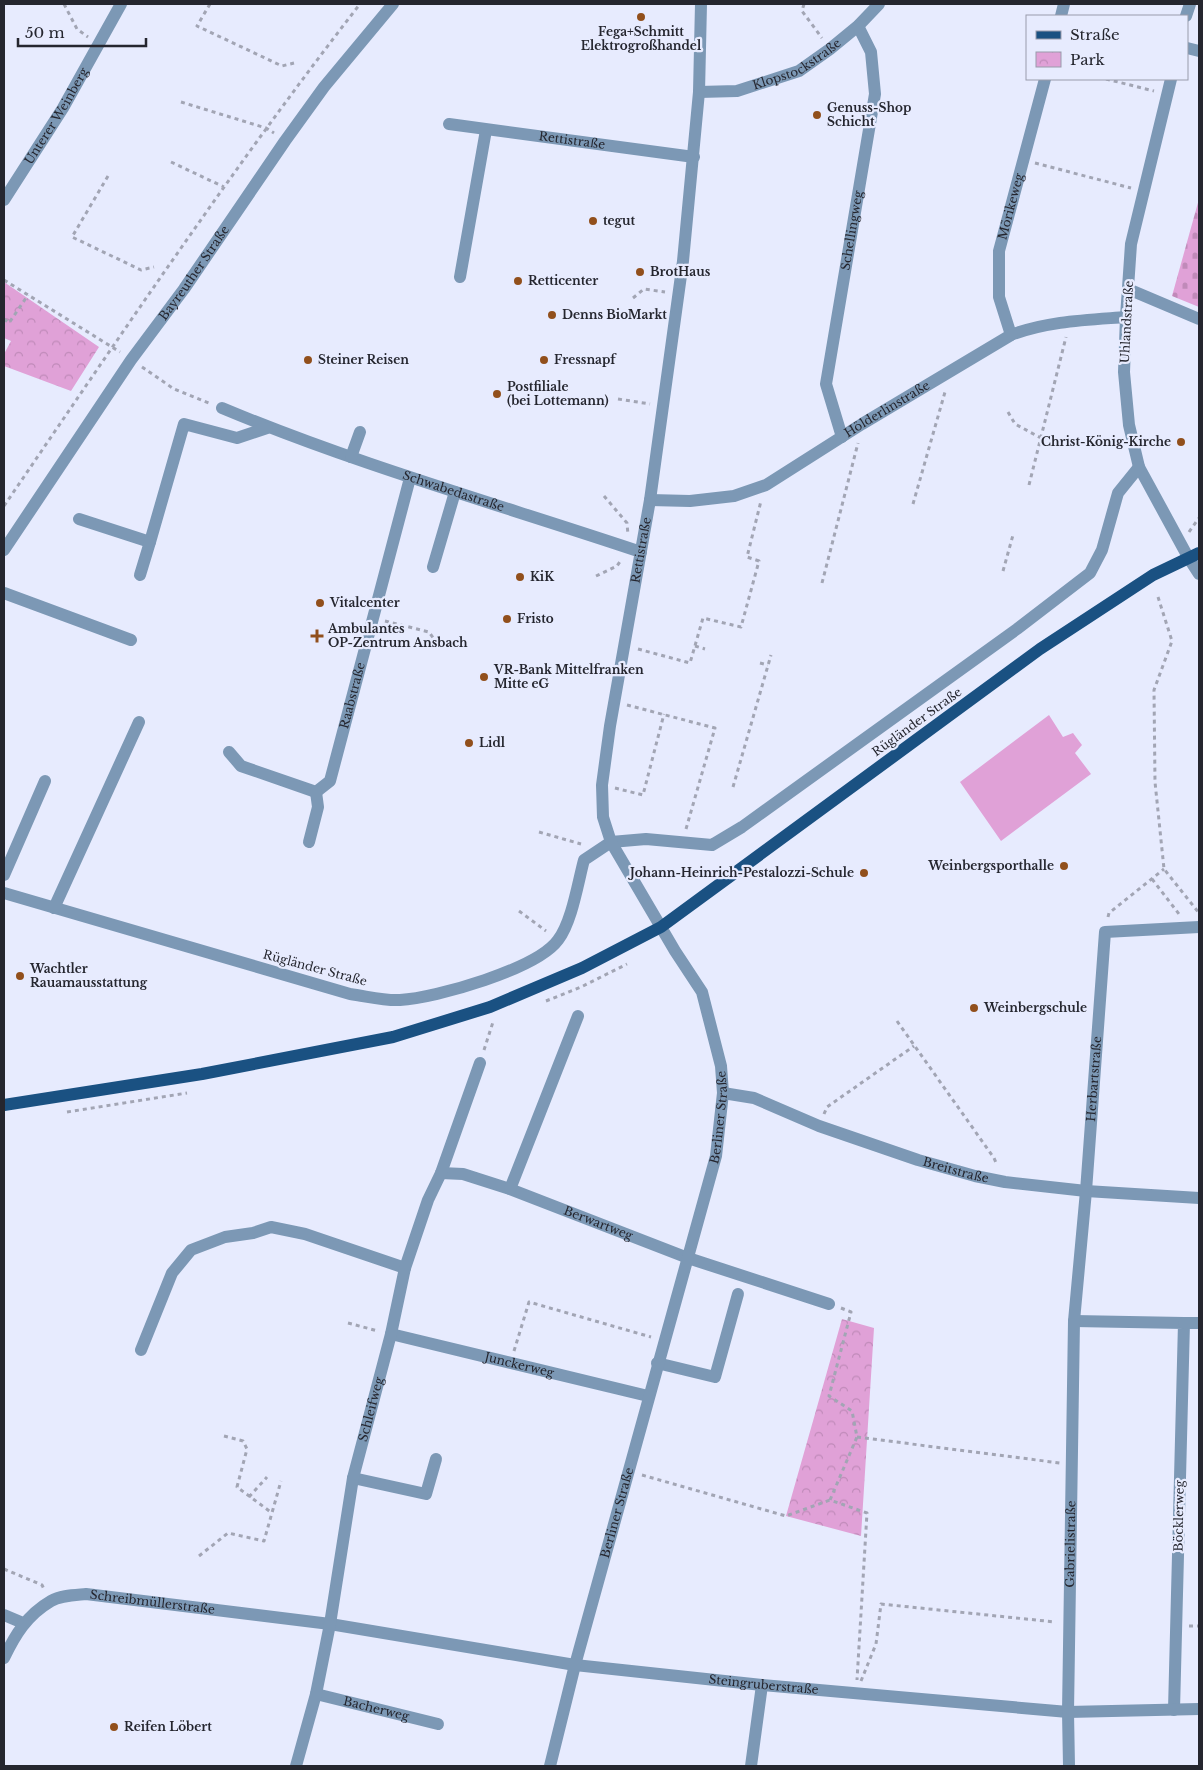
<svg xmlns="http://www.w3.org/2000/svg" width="1203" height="1770" font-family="'Libre Baskerville',serif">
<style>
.green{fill:#e0a1d7}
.cemetery{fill:url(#cemetery-stones)}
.park{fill:url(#park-crowns)}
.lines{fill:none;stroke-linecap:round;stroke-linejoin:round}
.path{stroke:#a2a5b4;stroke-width:3;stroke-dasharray:4 4;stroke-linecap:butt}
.minor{stroke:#7c98b5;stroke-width:12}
.major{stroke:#1a5182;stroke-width:12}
.poi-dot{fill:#914f1c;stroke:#e7ebfe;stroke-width:2}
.labels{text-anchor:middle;stroke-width:4.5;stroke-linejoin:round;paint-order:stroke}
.poi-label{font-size:12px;font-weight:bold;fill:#25262f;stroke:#e7ebfe;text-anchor:start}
.street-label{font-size:12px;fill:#25262f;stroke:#e7ebfe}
</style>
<defs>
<pattern id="cemetery-stones" width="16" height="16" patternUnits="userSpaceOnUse" patternTransform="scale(1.25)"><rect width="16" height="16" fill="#e0a1d7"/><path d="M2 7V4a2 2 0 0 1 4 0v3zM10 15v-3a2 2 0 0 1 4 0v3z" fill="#c08ab9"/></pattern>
<pattern id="park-crowns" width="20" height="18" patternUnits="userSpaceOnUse" patternTransform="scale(1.25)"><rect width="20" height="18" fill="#e0a1d7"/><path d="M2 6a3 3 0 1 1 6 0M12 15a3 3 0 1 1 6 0" fill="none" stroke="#c08ab9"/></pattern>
</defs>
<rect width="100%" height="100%" fill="#e7ebfe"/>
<path class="green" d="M1049,715l14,22 10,-4 9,12 -7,8 16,21 -90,67 -41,-59z"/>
<path class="cemetery" d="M1199,199v108l-27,-11z"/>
<path class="park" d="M4,282l95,65 -28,44 -67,-25v-12l7,-13 -7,-3z
M842,1319l32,9 -13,208 -75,-20z"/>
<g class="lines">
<path class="path" d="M64,4l13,25 11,8
M210,4l-13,22 85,40 12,-3
M804,4l-2,7 20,27
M1106,79l48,12
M181,102l85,26 8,5
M171,162l53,25
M1035,163l96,25
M108,176l-36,61 69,33 13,-3
M4,280l116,72
M633,298l11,-9 21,3
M4,319l5,4 19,-28
M142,367l32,22 37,15
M618,399l32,5
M1008,412l7,12 26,14
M1029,485l37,-148
M604,496l23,27 1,12
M913,504l32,-112
M4,506c116,-170 230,-340 356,-502
M1189,532l10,-14
M1003,571l10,-36
M596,576l21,-10 4,-6
M822,583l36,-140
M1158,597l14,44 -18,49 1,92 9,87 35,44
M385,621l44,11 7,10
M695,646l10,3
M638,649l52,14 13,-45 38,9 18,-66 -12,-4 14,-56
M760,663l8,2
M627,705l88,23 -29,101
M733,787l38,-132
M615,788l28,7 21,-81
M539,832l42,12
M1152,879l27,35
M519,911l27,20
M1108,917l1,-4 55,-44
M546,1001l35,-14 46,-23
M897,1021l97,137 3,7
M484,1050l9,-28
M67,1112l120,-19
M824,1114l3,-7 87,-61
M841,1308l10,4 -22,84 23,15 5,26 -27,63 37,13 -10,167
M348,1323l30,8
M514,1351l15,-49 122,35
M224,1436l19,5 4,8 -10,38 35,26
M857,1437l203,26
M642,1475l144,41 44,-16
M249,1497l18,-20
M199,1556l29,-23 36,8 17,-60
M4,1569l38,16 2,4
M1189,1626h10
M861,1681l15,-37 5,-40 174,18"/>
<g class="minor">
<path d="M1061,16l3,-12"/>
<path d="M1186,16l4,-12"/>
<path d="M1187,48l12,3"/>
<path d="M1171,79l-40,165 -5,73 -2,55 5,53 10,42 49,90 11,17"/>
<path id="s1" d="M699,92l38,-1 62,-20 31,-22 28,-23 21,-22"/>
<path id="s2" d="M449,124l245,33"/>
<path id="s3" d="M4,200l59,-92 58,-104"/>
<path d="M460,277l26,-147"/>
<path d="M1128,289l71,30"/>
<path id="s4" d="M1011,335l-12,-38v-46l46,-172"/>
<path id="s5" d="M222,408c136,57 279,97 419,144"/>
<path id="s6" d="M842,437l-16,-53 49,-290 -4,-42 -13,-26"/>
<path d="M351,457l9,-25"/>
<path id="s7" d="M650,500l40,1 44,-5 32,-11 96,-61 149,-89c37,-14 76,-15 115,-18"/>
<path d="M79,519l71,23 34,-118 53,14 30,-10"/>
<path id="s8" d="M4,550l127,-190 53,-71 101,-148 39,-54 69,-83"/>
<path d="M433,567l22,-75"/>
<path d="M140,575l10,-33"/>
<path d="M4,593l127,47"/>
<path id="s9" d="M229,752l12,14 75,26 14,-11 80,-303"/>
<path d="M309,842l9,-35 -2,-15"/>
<path d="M4,875l41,-94"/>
<path d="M4,893l346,101c16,2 34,7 50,6 36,-2 137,-31 158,-60 14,-18 20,-58 26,-80l27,-18 35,-3 66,6 30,-18 275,-198 73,-56 12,-23 16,-57 21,-26"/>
<path d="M54,908l85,-186"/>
<path id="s10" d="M723,1093l31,5 65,28 99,34 57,16 30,6 81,9 113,7"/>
<path id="s11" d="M441,1173l22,1 47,15 178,69 141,46"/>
<path d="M510,1189l68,-173"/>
<path d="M1074,1321l110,2 -10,387"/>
<path d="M1184,1323h15"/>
<path id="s12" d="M391,1334l257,62"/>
<path d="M141,1350l31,-77 19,-23 34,-13 28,-4 18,-6 34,7 100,34"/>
<path d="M657,1363l58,14 23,-83"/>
<path d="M353,1478l73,16 10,-35"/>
<path d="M4,1615l19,8"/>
<path id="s13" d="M4,1658c11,-23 23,-43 47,-57 10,-6 23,-6 35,-7l244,30 245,41 187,20 306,27 131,-3"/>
<path id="s14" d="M316,1694l122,30"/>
<path id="s15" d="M296,1766l20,-72 14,-70 23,-146 38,-144 14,-66 23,-68 13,-27 39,-110"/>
<path id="s16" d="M550,1766l25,-101 141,-509 7,-63 -2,-27 -19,-74 -27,-41 -64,-109 -8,-25 -1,-32 8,-59 40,-226 33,-239 16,-169 2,-88"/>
<path d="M751,1766l11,-81"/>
<path id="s17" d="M1069,1766l-1,-54 6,-391 12,-130 19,-259 94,-5"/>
</g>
<path class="major" d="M4,1105l198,-31 191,-37 97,-30 92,-39 79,-41 379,-278 113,-74 46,-22"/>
</g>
<g class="poi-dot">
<circle cx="641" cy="17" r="5"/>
<circle cx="817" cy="115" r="5"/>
<circle cx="593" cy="221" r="5"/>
<circle cx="640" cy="272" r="5"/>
<circle cx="518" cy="281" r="5"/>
<circle cx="552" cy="315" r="5"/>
<circle cx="308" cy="360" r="5"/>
<circle cx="544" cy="360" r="5"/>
<circle cx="497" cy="394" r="5"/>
<circle cx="1181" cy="442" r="5"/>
<circle cx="520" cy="577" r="5"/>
<circle cx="320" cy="603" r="5"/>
<circle cx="507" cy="619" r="5"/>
<path d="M314.5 628.5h5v5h5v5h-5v5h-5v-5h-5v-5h5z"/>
<circle cx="484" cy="677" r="5"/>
<circle cx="469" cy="743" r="5"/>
<circle cx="1064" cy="866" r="5"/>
<circle cx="864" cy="873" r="5"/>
<circle cx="20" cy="976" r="5"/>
<circle cx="974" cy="1008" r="5"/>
<circle cx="114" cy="1727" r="5"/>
</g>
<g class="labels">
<g class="poi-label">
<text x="641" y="36" text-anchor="middle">Fega+Schmitt<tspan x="641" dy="14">Elektrogroßhandel</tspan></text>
<text x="827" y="112">Genuss-Shop<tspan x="827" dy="14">Schicht</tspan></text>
<text x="603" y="225">tegut</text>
<text x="650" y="276">BrotHaus</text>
<text x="528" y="285">Retticenter</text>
<text x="562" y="319">Denns BioMarkt</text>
<text x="318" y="364">Steiner Reisen</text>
<text x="554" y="364">Fressnapf</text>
<text x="507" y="391">Postfiliale<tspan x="507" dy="14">(bei Lottemann)</tspan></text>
<text x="1171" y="446" text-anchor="end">Christ-König-Kirche</text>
<text x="530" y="581">KiK</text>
<text x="330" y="607">Vitalcenter</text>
<text x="517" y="623">Fristo</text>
<text x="328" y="633">Ambulantes<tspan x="328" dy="14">OP-Zentrum Ansbach</tspan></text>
<text x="494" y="674">VR-Bank Mittelfranken<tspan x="494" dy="14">Mitte eG</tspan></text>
<text x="479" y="747">Lidl</text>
<text x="1054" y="870" text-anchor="end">Weinbergsporthalle</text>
<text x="854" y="877" text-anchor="end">Johann-Heinrich-Pestalozzi-Schule</text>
<text x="30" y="973">Wachtler<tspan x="30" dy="14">Rauamausstattung</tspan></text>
<text x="984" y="1012">Weinbergschule</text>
<text x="124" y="1731">Reifen Löbert</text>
</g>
<g class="street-label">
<text dy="4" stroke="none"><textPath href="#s1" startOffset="104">Klopstockstraße</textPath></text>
<text dy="4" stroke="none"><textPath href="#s3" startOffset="99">Unterer Weinberg</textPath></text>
<text dy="4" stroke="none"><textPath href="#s2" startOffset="124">Rettistraße</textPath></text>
<text dy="4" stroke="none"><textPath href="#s4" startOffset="132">Mörikeweg</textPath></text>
<text dy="4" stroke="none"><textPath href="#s6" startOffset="211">Schellingweg</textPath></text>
<text dy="4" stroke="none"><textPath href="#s8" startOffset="336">Bayreuther Straße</textPath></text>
<text transform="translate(1127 322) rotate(-87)" y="4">Uhlandstraße</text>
<text dy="4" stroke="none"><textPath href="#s7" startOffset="261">Hölderlinstraße</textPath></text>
<text dy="4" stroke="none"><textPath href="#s5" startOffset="246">Schwabedastraße</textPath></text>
<text dy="4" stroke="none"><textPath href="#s16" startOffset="1271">Rettistraße</textPath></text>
<text dy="4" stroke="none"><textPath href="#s9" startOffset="204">Raabstraße</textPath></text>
<text transform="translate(917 722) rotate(-36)" y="4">Rügländer Straße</text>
<text transform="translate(315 968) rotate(15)" y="4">Rügländer Straße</text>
<text dy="4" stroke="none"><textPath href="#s17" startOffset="688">Herbartstraße</textPath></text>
<text dy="4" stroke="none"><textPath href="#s16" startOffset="671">Berliner Straße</textPath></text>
<text dy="4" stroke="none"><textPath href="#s10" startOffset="246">Breitstraße</textPath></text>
<text dy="4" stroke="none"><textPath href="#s11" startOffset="166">Berwartweg</textPath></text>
<text dy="4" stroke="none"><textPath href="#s12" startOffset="132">Junckerweg</textPath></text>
<text dy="4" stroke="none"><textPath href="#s15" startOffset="365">Schleifweg</textPath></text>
<text dy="4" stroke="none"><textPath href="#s16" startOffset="262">Berliner Straße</textPath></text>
<text transform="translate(1179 1516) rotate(-89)" y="4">Böcklerweg</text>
<text dy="4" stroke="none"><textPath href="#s17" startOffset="222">Gabrielistraße</textPath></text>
<text dy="4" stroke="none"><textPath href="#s13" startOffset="178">Schreibmüllerstraße</textPath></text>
<text dy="4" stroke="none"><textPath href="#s13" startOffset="795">Steingruberstraße</textPath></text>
<text dy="4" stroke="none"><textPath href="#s14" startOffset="62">Bacherweg</textPath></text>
</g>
</g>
<rect width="1203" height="1770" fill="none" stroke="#25262f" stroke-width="10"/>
<rect x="1026" y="15" width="162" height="65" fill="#e7ebfe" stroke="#999cab"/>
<rect x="1036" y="31" width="25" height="8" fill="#1a5182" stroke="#999cab"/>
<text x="1070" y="40" font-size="15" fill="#25262f">Straße</text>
<rect x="1036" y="52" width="25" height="15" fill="url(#park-crowns)" stroke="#999cab"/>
<text x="1070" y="65" font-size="15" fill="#25262f">Park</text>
<path d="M18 38v8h128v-8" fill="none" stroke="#25262f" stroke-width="2.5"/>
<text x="25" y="38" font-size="15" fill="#25262f" stroke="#e7ebfe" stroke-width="4" paint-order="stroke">50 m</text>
</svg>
